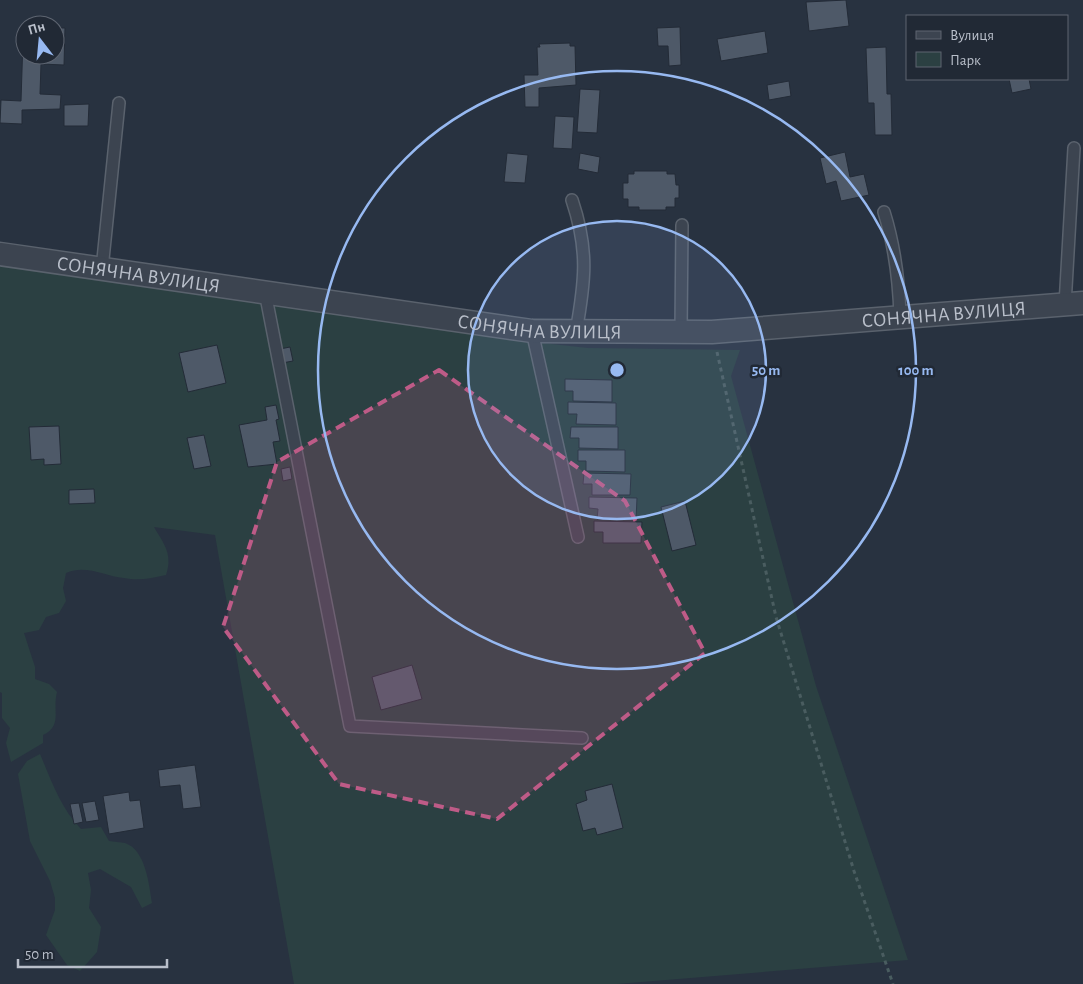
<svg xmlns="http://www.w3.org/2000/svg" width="1083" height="984" font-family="'Alegreya Sans',sans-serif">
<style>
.green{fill:#2b4042}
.building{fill:#4e5968;stroke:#232b37}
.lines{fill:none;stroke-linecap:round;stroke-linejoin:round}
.service-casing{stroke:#5a626d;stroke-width:14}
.minor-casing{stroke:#5a626d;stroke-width:25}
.path{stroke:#4a5d60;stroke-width:3;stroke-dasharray:4 4;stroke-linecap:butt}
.service{stroke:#3c4450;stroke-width:11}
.minor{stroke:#3c4450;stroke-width:22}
.marked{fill:#be5b87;fill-opacity:0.2;stroke:#be5b87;stroke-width:4;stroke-dasharray:10 6;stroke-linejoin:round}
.ring{fill:none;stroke:#97b9f1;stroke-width:2.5}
.labels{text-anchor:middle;stroke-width:5;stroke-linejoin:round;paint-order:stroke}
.street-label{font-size:20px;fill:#b9bfca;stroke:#212935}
.centre{fill:#97b9f1;stroke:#212935;stroke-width:2.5}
.ring-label{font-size:15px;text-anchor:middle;font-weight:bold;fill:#97b9f1;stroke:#212935;stroke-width:5;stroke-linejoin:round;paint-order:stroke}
</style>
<rect width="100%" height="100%" fill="#283240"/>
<path class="green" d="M0,266l515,74 73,8 152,2 -9,26 85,310 92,274 -291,24h-323l-79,-449 -61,-8c10,17 19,27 12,48 -14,3 -27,6 -42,3 -20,-2 -38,-14 -58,-5l-3,15 3,13 -7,12 -13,4 -7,13 -15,3 11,34v12l14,5 8,8c-5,19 6,33 -14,43v8l-32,19 -5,-19 4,-15 -8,-10v-25l-2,-1z
M40,754c12,28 20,53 41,75l20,-2 8,14c5,1 11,1 16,2 21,7 24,42 27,60l-10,5 -11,-21 -31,-18 -12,4 3,17 -2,18 12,19 -4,25 -17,19 -13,-6 -21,-30 9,-25v-12l-5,-17 -20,-40 -12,-67 9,-13z"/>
<path class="building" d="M846,0l3,26 -40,5 -3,-29z
M680,27l1,38 -12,1 -1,-20h-10l-1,-18z
M55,28h10l-1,37 -23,-1 -1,30 21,1 -1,14 -38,1v14l-22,-1 1,-23 20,1 2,-62h2v16h30z
M765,31l3,22 -47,8 -4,-22z
M570,43v3h5l1,39 -37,3v19h-14l-1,-32h14l-1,-28h3l-1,-3z
M886,47l1,47h4l1,41h-17l-1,-32h-6l-2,-55z
M1009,79h20l2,10 -19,4z
M789,81l2,15 -22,4 -2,-15z
M580,89l20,1 -3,43 -20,-1z
M89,104l-1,22h-24v-21z
M555,116l19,1 -2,32 -19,-1z
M845,152l5,25 14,-3 5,21 -28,6 -5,-20 -10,3 -6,-26z
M507,153l21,2 -3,28 -21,-1z
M580,153l20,4 -2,16 -20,-4z
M634,171h33v3h8l1,11h3v13h-4v9h-9v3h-27v-3h-11v-8h-5v-16h5v-9h6z
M217,345l9,38 -38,9 -9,-39z
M290,347l3,14 -11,2 -2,-14z
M565,379l47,1v22l-39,-1v-10h-8z
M568,402l48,1v22l-40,-1 1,-10h-9z
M276,405l3,14 -3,1 4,21 -7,1 4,22 -29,3 -9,-42 28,-5 -2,-13z
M59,426l2,38 -17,1v-6l-13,1 -2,-33z
M571,427h47v22l-39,-1v-10h-9z
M204,435l7,31 -17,3 -7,-31z
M578,450h47v22l-39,-1v-10h-8z
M290,467l2,12 -9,2 -2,-12z
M584,473l47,1 -1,21h-38v-11h-9z
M94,489l1,14 -26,1v-14z
M589,497l48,1 -1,22 -39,-1 1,-10 -9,-1z
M685,501l11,44 -24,6 -11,-44z
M594,521l48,1 -1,21h-38v-11h-9z
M412,665l10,34 -41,11 -9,-33z
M195,765l6,42 -18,2 -3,-24 -20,2 -2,-17z
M612,784l11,44 -26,7 -2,-7 -12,3 -7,-27 11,-4 -2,-9z
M129,792l1,9 10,-1 4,28 -35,6 -6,-38z
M95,801l4,19 -13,2 -4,-19z
M79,803l4,19 -9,2 -4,-20z"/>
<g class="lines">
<g class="service-casing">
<path id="service" d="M572,200c17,50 13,82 4,132
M884,212c11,35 15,68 16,105
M102,269l17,-166
M265,292l85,434 232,12
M1065,305l9,-157
M532,331l46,206
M681,331l1,-106"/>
</g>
<g class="minor-casing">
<g id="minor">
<path id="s1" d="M0,254l532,77 180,1 371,-29"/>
</g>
</g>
<path class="path" d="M717,352l59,265 78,254 39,113"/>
<use href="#service" class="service"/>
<use href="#minor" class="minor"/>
</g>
<path class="marked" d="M439,370l186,131 80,152 -208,166 -158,-35 -116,-157 54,-165z"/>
<circle cx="617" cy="370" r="149" fill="#97b9f1" fill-opacity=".12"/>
<g class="ring">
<circle cx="617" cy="370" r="149"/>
<circle cx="617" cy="370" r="299"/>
</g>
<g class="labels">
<g class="street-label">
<text dy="7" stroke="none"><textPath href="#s1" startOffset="140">СОНЯЧНА ВУЛИЦЯ</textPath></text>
<text dy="7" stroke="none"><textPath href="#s1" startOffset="950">СОНЯЧНА ВУЛИЦЯ</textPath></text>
<text dy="7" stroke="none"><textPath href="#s1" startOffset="545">СОНЯЧНА ВУЛИЦЯ</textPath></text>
</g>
</g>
<circle cx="617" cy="370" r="8" class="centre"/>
<g class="ring-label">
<text x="766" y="375">50 m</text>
<text x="916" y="375">100 m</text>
</g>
<rect x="906" y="15" width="162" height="65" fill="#212935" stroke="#5e6571"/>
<rect x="916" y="31" width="25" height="8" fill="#3c4450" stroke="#5e6571"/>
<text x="950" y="40" font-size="15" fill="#b9bfca">Вулиця</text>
<rect x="916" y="52" width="25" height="15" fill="#2b4042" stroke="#5e6571"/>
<text x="950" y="65" font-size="15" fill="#b9bfca">Парк</text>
<g transform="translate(40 40) rotate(344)"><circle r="24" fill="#212935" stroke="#5e6571"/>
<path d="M0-4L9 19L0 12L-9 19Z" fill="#97b9f1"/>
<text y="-8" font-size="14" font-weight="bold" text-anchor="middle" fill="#b9bfca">Пн</text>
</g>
<path d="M18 959v8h149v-8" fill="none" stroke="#b9bfca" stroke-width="2.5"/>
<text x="25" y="959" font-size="15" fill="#b9bfca" stroke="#212935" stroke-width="4" paint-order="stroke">50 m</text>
</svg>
